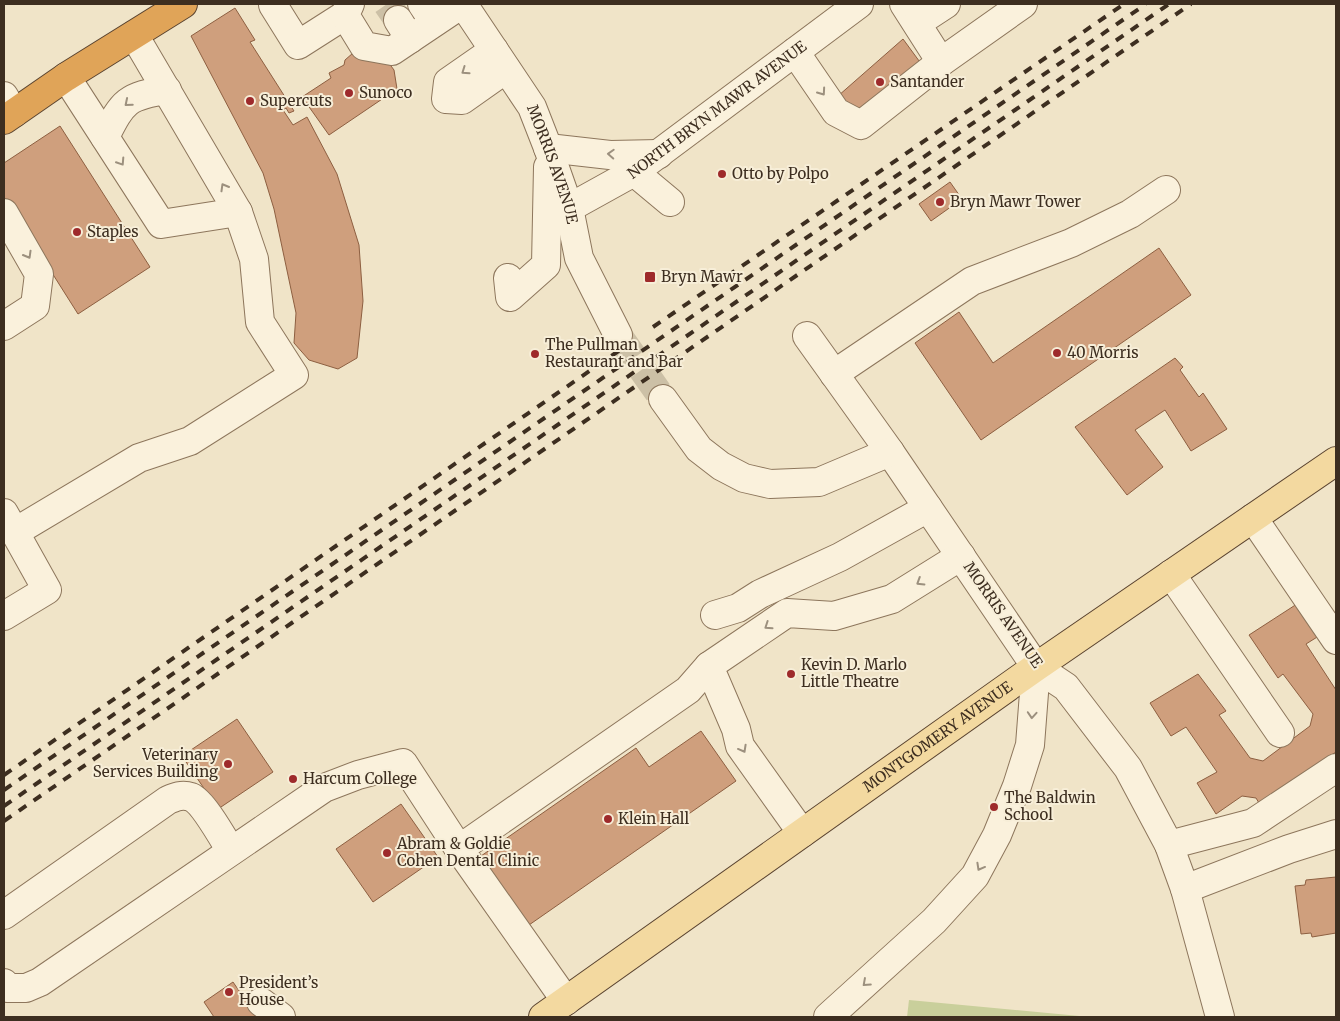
<svg xmlns="http://www.w3.org/2000/svg" width="1340" height="1021" font-family="Merriweather,serif">
<style>
.green{fill:#c9cf9b}
.building{fill:#cf9f7d;stroke:#8d5f41}
.lines{fill:none;stroke-linecap:round;stroke-linejoin:round}
.minor-tunnel{stroke:#ccc0a6;stroke-width:28;stroke-dasharray:28 14;stroke-linecap:butt}
.minor-casing{stroke:#8d765c;stroke-width:30}
.major-casing{stroke:#5b4430;stroke-width:30}
.highway-casing{stroke:#5b4430;stroke-width:30}
.minor{stroke:#faf1dc;stroke-width:28}
.major{stroke:#f3d9a0;stroke-width:28}
.highway{stroke:#e0a458;stroke-width:28}
.rail{stroke:#3d2e20;stroke-width:4;stroke-dasharray:9 9;stroke-linecap:butt}
.oneway{stroke:#9c907e}
.poi-dot{fill:#9e2a2b;stroke:#f7eed8;stroke-width:2}
.labels{text-anchor:middle;stroke-width:4;stroke-linejoin:round;paint-order:stroke}
.poi-label{font-size:15px;fill:#3d2e20;stroke:#f7eed8;text-anchor:start}
.street-label{font-size:15px;fill:#3d2e20;stroke:#f7eed8}
</style>
<rect width="100%" height="100%" fill="#f0e4c8"/>
<path class="green" d="M909,1000l181,17h-183z"/>
<path class="building" d="M235,8l20,32 -5,2 44,69 -5,2 -3,-5 -3,2 10,15 14,-8 30,57 22,71 4,56 -6,57 -19,11 -29,-9 -15,-17 2,-30 -22,-104 -11,-36 -72,-137z
M903,39l22,30 -67,49 -20,-22z
M361,46l21,8 12,16 3,19 -68,46 -27,-38 29,-19 -2,-5 15,-8 1,-5z
M60,126l90,141 -72,47 -74,-117v-34z
M950,182l12,17 -31,22 -12,-17z
M1159,248l32,47 -210,145 -66,-97 44,-31 34,51z
M1175,358l8,9 -3,3 19,27 4,-4 24,36 -36,22 -26,-41 -30,20 28,37 -36,28 -52,-68z
M1300,602l22,32 -16,10 30,46v62l-77,51 -3,-5 -14,-2 -26,18 -19,-31 20,-11 -31,-45 -15,9 -21,-33 48,-29 28,37 -7,4 31,43 13,3 47,-35 3,-12 -30,-40 -5,4 -29,-43z
M237,719l36,53 -55,37 -36,-53z
M701,731l35,50 -207,144 -48,-69 155,-108 13,19z
M401,804l37,53 -65,45 -37,-53z
M1336,877v56l-24,4 -1,-4 -10,1 -6,-48 10,-1 1,-5z
M233,982l24,35h-43l-10,-15z"/>
<g class="lines">
<path class="minor-tunnel" d="M387,4l11,16
M618,335l45,64"/>
<g class="minor-casing">
<g id="minor">
<path d="M275,4l-2,1 25,40 47,-30"/>
<path d="M350,4l-5,11 19,31 28,5 70,-47"/>
<path d="M422,4l12,18"/>
<path id="s1" d="M463,4l69,103 16,41 21,60 10,50 39,77"/>
<path d="M904,4l37,58"/>
<path d="M398,20l12,19"/>
<path d="M917,23l29,-19"/>
<path d="M494,50l-46,32 -2,17 16,1 44,-31"/>
<path d="M795,52l41,60 25,13 80,-63 82,-58"/>
<path d="M66,77l95,147 77,-12 -104,-177"/>
<path d="M4,96l10,17"/>
<path d="M105,137c18,-36 22,-41 62,-47"/>
<path d="M548,148l62,7 49,-1"/>
<path d="M634,172l36,30"/>
<path id="s2" d="M569,208l65,-36 225,-168"/>
<path d="M4,213l35,61 -4,32 -31,20"/>
<path d="M508,278l2,19 36,-32 2,-98"/>
<path d="M807,336l83,116 146,215 30,20 62,81 41,77 16,44 35,128"/>
<path d="M834,374l138,-93 99,-38 59,-29 36,-24"/>
<path d="M663,399l36,50 22,17 23,12 26,6 49,-2 71,-30"/>
<path d="M4,513l43,77 -43,26"/>
<path d="M1253,518l83,122"/>
<path d="M15,532l124,-74 51,-17 104,-66 -34,-53 -6,-63 -16,-47"/>
<path d="M1171,574l109,159"/>
<path d="M715,615l23,-7 22,-14 80,-37 88,-49"/>
<path d="M802,833l-62,-87 -4,-17 -27,-63 78,-53 47,3 58,-17 69,-43"/>
<path d="M1169,845l84,-22 83,-55"/>
<path d="M459,849l229,-159 21,-24"/>
<path d="M1185,889l104,-40 47,-15"/>
<path d="M4,915l164,-115c7,-3 14,-6 23,-3 12,5 32,41 40,54"/>
<path d="M4,983l3,5h19l14,-6 284,-194 34,-13 45,-12 56,86 107,152"/>
<path d="M261,1002l20,15"/>
<path d="M828,1017l106,-96 41,-45 22,-41 20,-49 13,-41 6,-78"/>
</g>
</g>
<g class="major-casing">
<g id="major">
<path id="s3" d="M543,1017l493,-350 300,-206"/>
</g>
</g>
<g class="highway-casing">
<path id="highway" d="M4,120l62,-43 117,-73"/>
</g>
<use href="#minor" class="minor"/>
<use href="#major" class="major"/>
<use href="#highway" class="highway"/>
<path class="rail" d="M653,327l471,-323
M4,775l629,-434
M4,790l1142,-786
M4,806l1165,-802
M4,821l1187,-817"/>
</g>
<defs><path id="oneway-chevron" d="M-2-3.5L2.5 0L-2 3.5" fill="none" stroke-width="1.6" stroke-linecap="round" stroke-linejoin="round" transform="scale(1.25)"/></defs>
<g class="oneway">
<use href="#oneway-chevron" transform="translate(465 71) rotate(145)"/>
<use href="#oneway-chevron" transform="translate(822 92) rotate(55)"/>
<use href="#oneway-chevron" transform="translate(128 103) rotate(140)"/>
<use href="#oneway-chevron" transform="translate(611 154) rotate(-177)"/>
<use href="#oneway-chevron" transform="translate(121 162) rotate(57)"/>
<use href="#oneway-chevron" transform="translate(224 187) rotate(-120)"/>
<use href="#oneway-chevron" transform="translate(28 255) rotate(60)"/>
<use href="#oneway-chevron" transform="translate(920 582) rotate(148)"/>
<use href="#oneway-chevron" transform="translate(768 626) rotate(146)"/>
<use href="#oneway-chevron" transform="translate(1032 715) rotate(94)"/>
<use href="#oneway-chevron" transform="translate(743 749) rotate(61)"/>
<use href="#oneway-chevron" transform="translate(980 867) rotate(119)"/>
<use href="#oneway-chevron" transform="translate(866 983) rotate(138)"/>
</g>
<g class="poi-dot">
<circle cx="880" cy="82" r="5"/>
<circle cx="349" cy="93" r="5"/>
<circle cx="250" cy="101" r="5"/>
<circle cx="722" cy="174" r="5"/>
<circle cx="940" cy="202" r="5"/>
<circle cx="77" cy="232" r="5"/>
<rect x="644" y="271" width="12" height="12" rx="2.5"/>
<circle cx="1057" cy="353" r="5"/>
<circle cx="535" cy="354" r="5"/>
<circle cx="791" cy="674" r="5"/>
<circle cx="228" cy="764" r="5"/>
<circle cx="293" cy="779" r="5"/>
<circle cx="994" cy="807" r="5"/>
<circle cx="608" cy="819" r="5"/>
<circle cx="387" cy="853" r="5"/>
<circle cx="229" cy="992" r="5"/>
</g>
<g class="labels">
<g class="poi-label">
<text x="890" y="87">Santander</text>
<text x="359" y="98">Sunoco</text>
<text x="260" y="106">Supercuts</text>
<text x="732" y="179">Otto by Polpo</text>
<text x="950" y="207">Bryn Mawr Tower</text>
<text x="87" y="237">Staples</text>
<text x="661" y="282">Bryn Mawr</text>
<text x="545" y="350">The Pullman<tspan x="545" dy="17">Restaurant and Bar</tspan></text>
<text x="1067" y="358">40 Morris</text>
<text x="801" y="670">Kevin D. Marlo<tspan x="801" dy="17">Little Theatre</tspan></text>
<text x="218" y="760" text-anchor="end">Veterinary<tspan x="218" dy="17">Services Building</tspan></text>
<text x="303" y="784">Harcum College</text>
<text x="1004" y="803">The Baldwin<tspan x="1004" dy="17">School</tspan></text>
<text x="618" y="824">Klein Hall</text>
<text x="397" y="849">Abram &amp; Goldie<tspan x="397" dy="17">Cohen Dental Clinic</tspan></text>
<text x="239" y="988">President’s<tspan x="239" dy="17">House</tspan></text>
</g>
<g class="street-label">
<text dy="5" stroke="none"><textPath href="#s2" startOffset="178">NORTH BRYN MAWR AVENUE</textPath></text>
<text dy="5" stroke="none"><textPath href="#s1" startOffset="185">MORRIS AVENUE</textPath></text>
<text transform="translate(1003 615) rotate(55)" y="5">MORRIS AVENUE</text>
<text dy="5" stroke="none"><textPath href="#s3" startOffset="484">MONTGOMERY AVENUE</textPath></text>
</g>
</g>
<rect width="1340" height="1021" fill="none" stroke="#3d2e20" stroke-width="10"/>
</svg>
